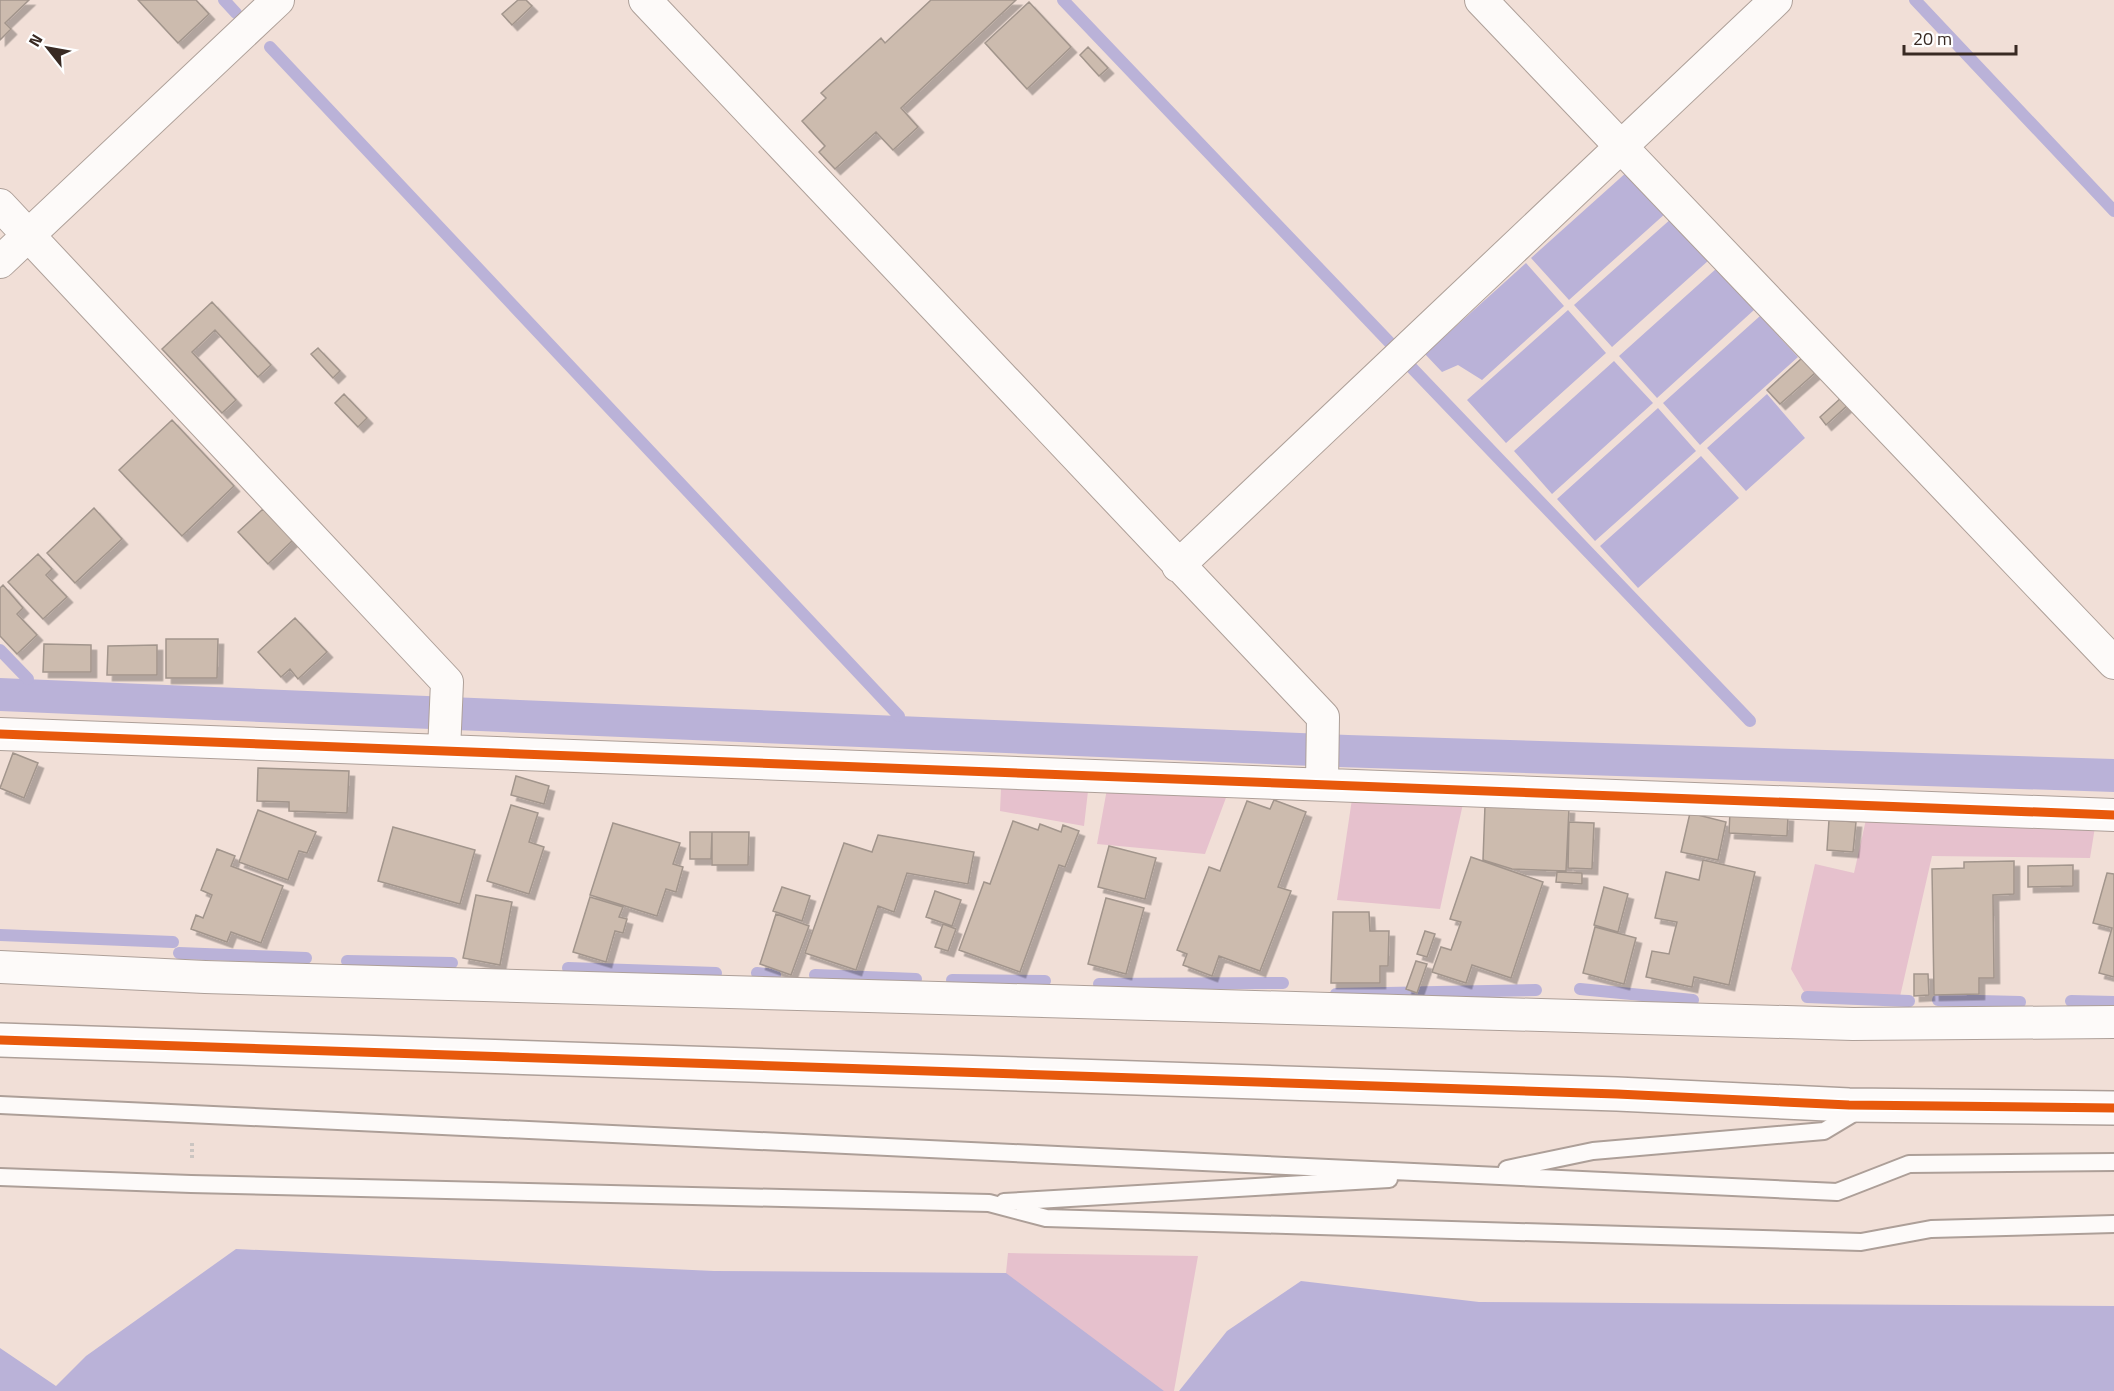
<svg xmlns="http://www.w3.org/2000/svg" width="2114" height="1391" font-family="'Titillium Web',sans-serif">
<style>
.green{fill:#e6c1cd}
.water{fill:#bab2d8}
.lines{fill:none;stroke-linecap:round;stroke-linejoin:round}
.stream{stroke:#bab2d8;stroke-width:12}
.building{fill:#ccbbae;stroke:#a2958c;stroke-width:1.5;filter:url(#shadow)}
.service-casing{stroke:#ad9f98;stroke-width:20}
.minor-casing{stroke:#ad9f98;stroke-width:34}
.tertiary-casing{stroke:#ad9f98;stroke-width:36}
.path{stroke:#cbc5c1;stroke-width:4;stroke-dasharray:3 3;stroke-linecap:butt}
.service{stroke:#fdfaf9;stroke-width:16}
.minor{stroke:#fdfaf9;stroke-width:32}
.tertiary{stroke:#fdfaf9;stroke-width:33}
.cycleway-casing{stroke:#fff;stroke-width:13}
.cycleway{stroke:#e8590c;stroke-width:9}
</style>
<defs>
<filter id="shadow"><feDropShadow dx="5.5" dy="5.5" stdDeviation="0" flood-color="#0004"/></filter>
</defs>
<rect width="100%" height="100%" fill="#f1dfd7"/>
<path class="green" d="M1001,789l87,2 -4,35 -84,-15z
M1107,789l120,6 -22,59 -108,-10z
M1352,799h112l-24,110 -103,-9z
M1867,815l228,12 -5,31 -158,-2 -33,145 -92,-4 -16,-28 24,-105 39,9z
M1008,1253l190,3 -24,135h-500l332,-118z"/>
<path class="water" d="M1628,171l38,42 -97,87 -38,-42z
M1672,218l37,42 -97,87 -38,-42z
M1526,263l38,43 -82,74 -24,-15 -16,7 -17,-18z
M1717,268l37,42 -97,88 -38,-42z
M1568,310l38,43 -100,90 -39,-43z
M1760,316l38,41 -98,88 -37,-42z
M1614,361l39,42 -101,91 -38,-43z
M1767,394l38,44 -59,53 -39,-43z
M1658,408l38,43 -101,90 -38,-42z
M1701,456l38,42 -101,90 -38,-42z
M0,678l1348,57 766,24v33l-776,-25 -1338,-56z
M236,1249l478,22 292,2 158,118h-1164v-43l56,38 30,-30z
M1301,1281l178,21 635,4v85h-935l48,-60z"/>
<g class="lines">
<path class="stream" d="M224,0l12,13
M1063,0l328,344
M1915,0l199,211
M270,47l629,669
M1412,368l338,353
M0,650l28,29
M0,935l173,7
M179,953l127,5
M347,961l105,2
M568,968l148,5
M757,973l18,2
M815,975l101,4
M952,980l93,1
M1099,984l184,-1
M1580,989l113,11
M1336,994l200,-4
M1807,997l102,4
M1938,1000l82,2
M2071,1001l43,1"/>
</g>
<path class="building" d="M0,0h29l-24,23 6,6 -11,11z
M138,0h58l13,14 -31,29z
M518,0h8l6,6 -20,19 -10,-11z
M931,0h85l-115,108 17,19 -25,23 -17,-18 -41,37 -16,-17 6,-6 -23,-25 24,-23 -5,-5 60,-55 4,5z
M1029,2l42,45 -44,42 -42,-46z
M1088,47l20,21 -9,8 -19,-21z
M212,302l59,63 -13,12 -43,-47 -23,22 44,48 -14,13 -60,-64z
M318,348l22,23 -7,7 -22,-24z
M1802,358l13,15 -35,31 -13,-14z
M344,394l23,24 -9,9 -23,-24z
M1842,397l7,7 -23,21 -6,-8z
M172,420l62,66 -52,50 -63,-66z
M94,508l28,31 -47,44 -28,-30z
M263,509l30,31 -25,24 -30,-32z
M38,554l14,15 -6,6 21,22 -24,22 -35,-37z
M3,585l20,23 -6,6 20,21 -20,19 -17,-18v-48z
M295,618l32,34 -29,27 -8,-10 -9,8 -23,-25z
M166,639h52l-1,39h-51z
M44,644l47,1v27h-48z
M157,645v30h-50l1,-29z
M13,753l25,10 -14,35 -24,-10z
M258,768l91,3 -2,42 -58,-2v-9l-32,-1z
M516,776l33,10 -5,18 -33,-9z
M1274,800l32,12 -28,75 13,4 -31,80 -41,-15 -7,20 -29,-11 4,-11 -10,-4 32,-83 11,4 27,-70 23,8z
M511,805l27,8 -9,29 15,5 -15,47 -42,-13z
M1485,805l84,3 -3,63 -54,-2 -29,-9z
M258,810l58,22 -9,21 -8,-2 -11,29 -49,-18z
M1730,811l58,5 -1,20 -58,-3z
M1690,813l36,9 -8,38 -37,-8z
M1829,820l27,2 -3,30 -26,-2z
M1013,821l25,9 2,-6 21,8 2,-7 16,6 -14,36 -6,-2 -39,107 -61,-22 25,-68 6,2z
M1569,822l25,1 -2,46 -24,-1z
M613,823l67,20 -7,21 10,3 -7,25 -10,-3 -9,27 -67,-21z
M393,827l82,23 -15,54 -82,-23z
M690,832h22l-1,27h-21z
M712,832h37l-1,33h-36z
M878,835l96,17 -6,32 -61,-11 -13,39 -16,-6 -22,64 -51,-17 39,-110 28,9z
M1109,846l47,12 -11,41 -47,-12z
M217,849l18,7 -4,10 52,20 -22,57 -30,-11 -4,10 -36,-13 5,-14 7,3 9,-23 -11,-5z
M1471,857l72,25 -32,96 -39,-13 -6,18 -34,-11 9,-25 10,3 10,-28 -11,-3z
M1703,860l52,12 -26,113 -35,-8 -2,10 -46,-10 6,-26 17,3 8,-32 -22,-4 11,-46 33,8z
M2014,861v33l-21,1 1,83h-15v16l-45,1 -2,-126 32,-1v-6z
M2073,865v21l-45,1v-21z
M1557,872l25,1v11l-26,-2z
M2107,873l7,1v103l-15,-4 13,-45 -19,-5z
M782,887l28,9 -8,25 -29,-10z
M1604,887l24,7 -10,38 -24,-7z
M935,891l26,9 -9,26 -26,-9z
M476,895l36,7 -12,63 -37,-7z
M590,897l33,10 -4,10 8,2 -4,14 -8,-2 -9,31 -33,-10z
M1106,898l38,10 -18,66 -38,-10z
M1333,912h36l1,19h19l-1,35h-8v17h-49z
M776,914l33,12 -18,49 -31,-11z
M943,924l13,5 -8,22 -13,-4z
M1595,927l41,11 -12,46 -41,-11z
M1425,931l10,3 -8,23 -10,-3z
M1416,961l11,3 -10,29 -11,-4z
M1914,974h14l1,21 -15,1z"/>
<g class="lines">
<g class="service-casing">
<path id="service" d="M0,1105l1837,87 72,-28 205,-2
M1507,1169l86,-18 231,-20 35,-21
M0,1177l191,7 798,19 57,15 815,24 70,-13 183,-5
M1004,1202l385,-23"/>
</g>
<g class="minor-casing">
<path id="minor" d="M645,0l678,717 -1,66
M1481,0l633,663
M0,205l447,477 -3,69
M0,262l278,-262
M1178,566l598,-566
M0,734l2114,81
M0,967l205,10 1648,47 261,-2"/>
</g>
<g class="tertiary-casing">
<path id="tertiary" d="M0,1040l1617,54 232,11 265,3"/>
</g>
<path class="path" d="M192,1158v-16"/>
<use href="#service" class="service"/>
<use href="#minor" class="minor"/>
<use href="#tertiary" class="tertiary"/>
<g class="cycleway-casing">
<path id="cycleway" d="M0,734l2114,81
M0,1040l1617,54 232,11 265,3"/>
</g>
<use href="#cycleway" class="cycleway"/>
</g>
<g transform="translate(48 48) rotate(301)" stroke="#ffffff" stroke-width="4.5" paint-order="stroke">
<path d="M0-4.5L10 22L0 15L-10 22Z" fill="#392a23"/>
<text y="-9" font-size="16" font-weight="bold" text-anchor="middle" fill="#392a23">N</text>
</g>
<path d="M1904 45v9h112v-9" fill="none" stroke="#392a23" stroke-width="3"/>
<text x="1913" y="45" font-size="18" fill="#392a23" stroke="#ffffff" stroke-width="4.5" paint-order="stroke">20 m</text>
</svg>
